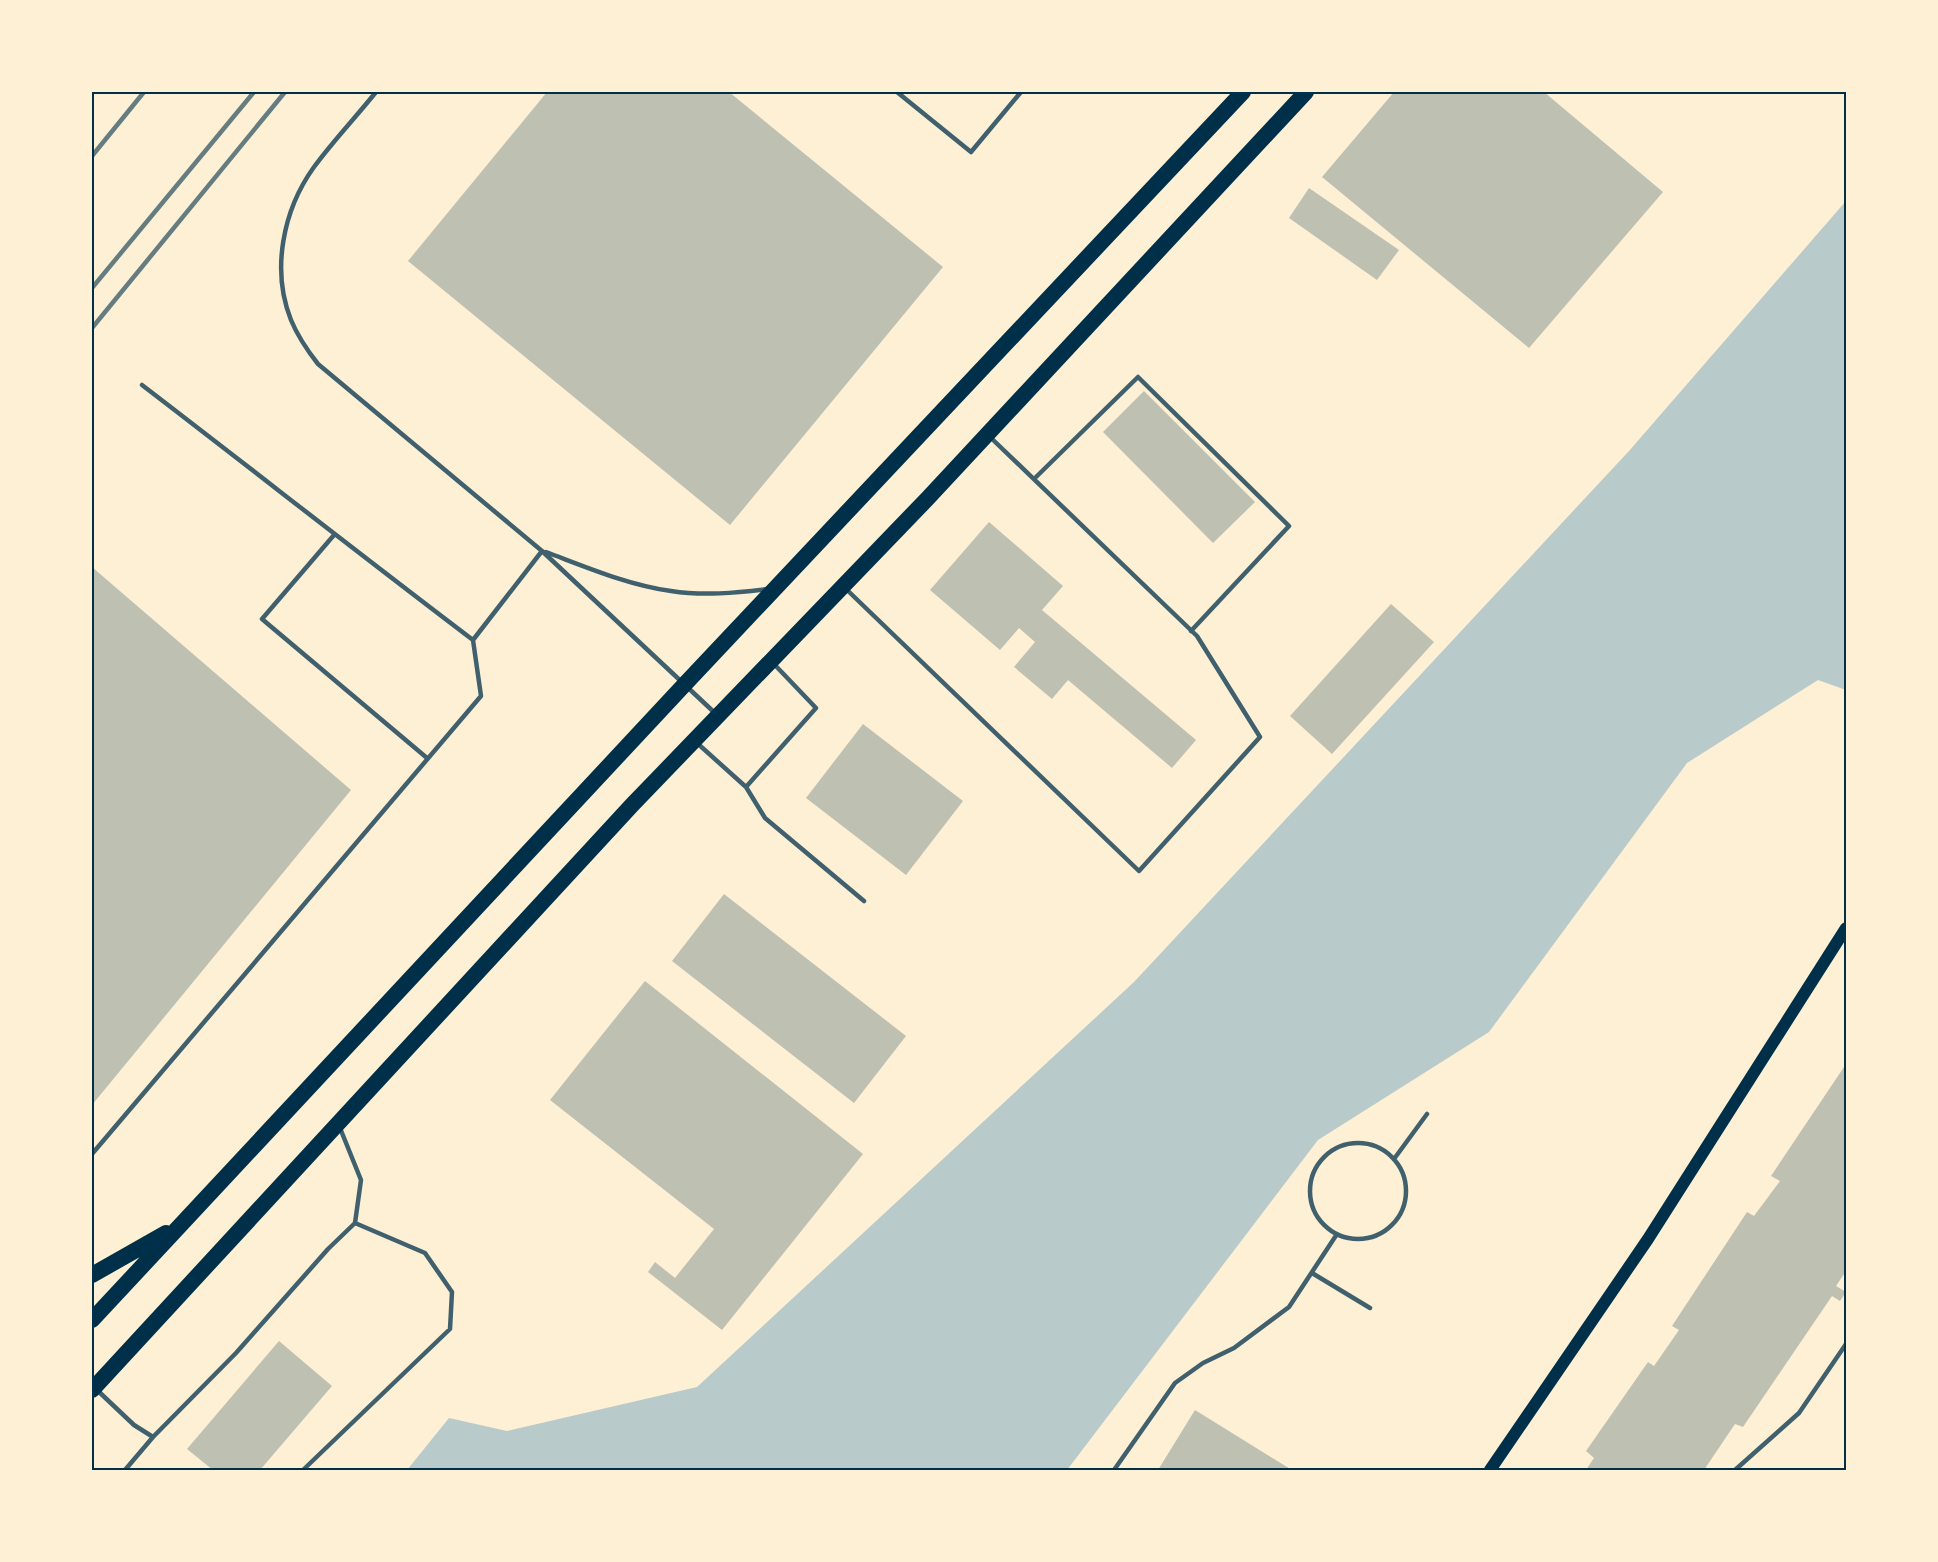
<svg xmlns="http://www.w3.org/2000/svg" width="1938" height="1562" font-family="Roboto,sans-serif">
<style>
.green{fill:#b9caca}
.building{fill:#bec0b2}
.lines{fill:none;stroke-linecap:round;stroke-linejoin:round}
.service{stroke:#3f606c;stroke-width:4.5}
.secondary{stroke:#003049;stroke-width:12}
.trunk{stroke:#003049;stroke-width:16}
.rail{stroke:#657d81;stroke-width:4.5}
.neatline{fill:none;stroke:#003049;stroke-width:2}
</style>
<rect width="100%" height="100%" fill="#fdf0d5"/>
<path class="green" d="M1846,201v489l-28,-10 -131,83 -198,269 -171,108 -251,330h-660l42,-52 58,13 190,-44 437,-405 495,-531z"/>
<path class="building" d="M547,92h182l214,175 -213,258 -322,-264z
M1394,92h150l119,100 -134,156 -207,-171z
M1309,188l90,62 -22,30 -88,-62z
M1144,391l111,111 -42,41 -110,-111z
M989,522l74,64 -21,24 154,130 -24,28 -104,-88 -16,19 -38,-32 21,-25 -16,-14 -19,22 -70,-60z
M92,567l259,223 -259,315z
M1391,604l43,38 -102,112 -42,-38z
M863,724l100,77 -57,74 -100,-77z
M724,894l182,142 -52,67 -182,-142z
M645,981l218,173 -141,176 -74,-58 7,-10 20,16 39,-49 -164,-129z
M1846,1064v207l-10,15 10,6 -6,9 -8,-5 -89,131 -8,-3 -31,46h-118l8,-12 -8,-7 62,-89 6,4 25,-36 -7,-4 75,-114 7,4 26,-35 -9,-5z
M279,1341l53,45 -72,84h-47l-26,-21z
M1195,1410l97,60h-134z"/>
<g class="lines">
<path class="service" d="M376,92c-20,25 -43,49 -62,75 -31,43 -43,103 -23,153 7,17 16,30 27,44l224,187 174,163
M897,92l74,60 50,-60
M1034,479l104,-102 151,149 -98,105
M334,535l-72,84 165,139
M546,552c40,15 82,33 125,39 32,5 65,2 97,-2
M845,588l294,283 121,-134 -63,-101 -207,-199
M473,640l69,-89
M697,743l49,44 19,31 99,83
M746,787l70,-79 -43,-45
M340,1128l21,52 -6,43
M1310 1191a48 48 0 1 1 96 0a48 48 0 1 1-96 0Z
M92,1154l389,-458 -8,-56c-111,-84 -220,-170 -331,-255
M1394,1159l33,-45
M1312,1273l58,35
M97,1390l37,35 19,12 83,-84 92,-104 27,-26 70,30 27,39 -2,37 -147,141
M125,1470l28,-33
M1114,1470l61,-87 28,-20 31,-15 55,-41 48,-73
M1735,1470l64,-57 47,-69"/>
<path class="secondary" d="M1490,1470l158,-231 198,-311"/>
<path class="trunk" d="M92,1275l74,-42
M92,1320l593,-636 558,-592
M92,1390l540,-585 296,-307 378,-406"/>
<path class="rail" d="M92,156l52,-64
M92,288l162,-196
M92,328l193,-236"/>
</g>
<rect width="1938" height="1562" fill="none" stroke="#fdf0d5" stroke-width="186"/>
<rect x="93" y="93" width="1752" height="1376" class="neatline"/>
</svg>
